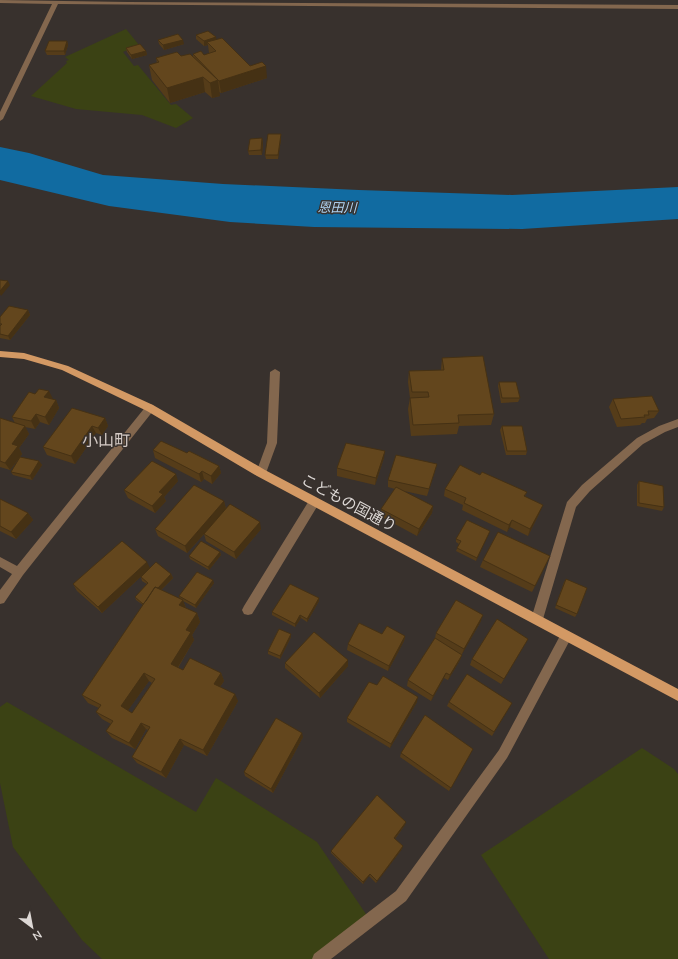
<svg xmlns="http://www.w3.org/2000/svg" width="678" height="959" font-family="Mulish,'Noto Sans JP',sans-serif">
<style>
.green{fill:#3b4214}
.water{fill:#116ba1}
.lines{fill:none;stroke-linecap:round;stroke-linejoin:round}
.minor{fill:#83674e;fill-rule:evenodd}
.major{fill:#d39964;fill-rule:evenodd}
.wall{fill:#553c19;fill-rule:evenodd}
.shaded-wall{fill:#453114}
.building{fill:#63461d;stroke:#453114;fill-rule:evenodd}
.labels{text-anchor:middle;stroke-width:3;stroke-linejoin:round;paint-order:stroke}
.far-water-label{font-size:13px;font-style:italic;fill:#afd4f3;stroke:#38312d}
.street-label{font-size:15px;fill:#ddd8d5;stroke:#38312d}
.neighbourhood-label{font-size:16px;fill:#d4cac5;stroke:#38312d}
</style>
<rect width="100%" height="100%" fill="#38312d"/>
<path class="green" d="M126,29l13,16 -16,7 11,14 4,-1 33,40 5,-1 17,14 -17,10 -34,-13 -66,-6 -45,-13 36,-33 -1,-2 3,-1 -4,-3z
M7,702l189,110 20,-34 101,64 51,75 -54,42h-212l-20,-19 -69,-93 -13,-64v-76z
M642,748l32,21 4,5v185h-129l-68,-104z"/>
<path class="water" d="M0,147l29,6 74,22 120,9 136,6 153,5 166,-8v32l-156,10 -208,-2 -84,-5 -121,-16 -109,-26z"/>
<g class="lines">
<path class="minor" d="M0,0l128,2 550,3v4l-620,-5 -55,115 -3,2v-9l52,-108 -52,-1z
M275,369l5,3 -3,71 -11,30 -1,3h-8l-1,-3 11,-30 3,-71z
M150,404l3,1 2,3 -2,3 -130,164 -19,28 -4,1v-14l12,-16 -12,-7v-10l17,9 130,-161z
M678,419v8l-13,5 -22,12 -53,47 -14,16 -33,112 -2,4 -4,1 -4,-1 -2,-4 36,-117 15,-17 55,-47 22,-12z
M314,498l4,1 1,3 -1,3 -66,109 -4,1 -4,-1 -2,-4 2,-4 66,-107z
M566,631l4,1 2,4 -2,4 -63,118 -101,143 -75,58h-19l2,-5 82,-63 103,-141 63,-118z"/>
<path class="major" d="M0,351l24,2 44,13 85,39 112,65 413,219v12l-421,-225 -110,-65 -85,-41 -38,-11 -24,-2z"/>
</g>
<path class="wall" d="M196,35l21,5 50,38 -46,15 -2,-1 1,4 -8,2 -7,-6 -35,11 -18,-23 -3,-15 8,-2 -1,-5 25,-2 12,1v-3l11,1 5,-2 -1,-8 -4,1 -8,-7z
M158,40l26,4 -20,6 -5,-6z
M67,41l1,4 -3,10h-18l-2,-4z
M126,48l20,3 1,4 -15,4 -5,-7z
M281,134v5l-3,20h-12l-1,-4z
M262,138l1,5 -1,12h-13l-1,-4z
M28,310l2,5 -20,25 -10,-2v-21z
M442,358l52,56 -3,11 -32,1 -2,8 -46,2 -3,-27 2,-11 -2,-16 1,-11 32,-1z
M499,382l21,16 -2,4 -17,1 -3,-17z
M53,399l3,1 3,8 -10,17 -9,-3 -5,7 -10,-2 4,7 -10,14 3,6 -2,3 19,4 3,4 -10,15 -19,-5 -2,-3 8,-14 -9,12 -10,-3v-48l15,4 -3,-6z
M613,399l46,12 -5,7 -7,1 -2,4h-3l-2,2 -23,2 -8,-20z
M105,418l3,8 -6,9 -6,-2 -21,31 -28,-9 -4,-8z
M502,426l25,25 -1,4h-20l-6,-25z
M153,450l34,3 32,13 2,7 -9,11 -8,-5 -3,3 -46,-24z
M384,458l-9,27 -38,-9v-8z
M435,471l-8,25 -23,-5 29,15 -1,7 -15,23 -37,-20 1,-7 14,-20 -7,-2v-7z
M480,475l47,17 -2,4 15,16 -12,24 -18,-9 -3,5 -45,-22 1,-5 -19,-9 1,-7z
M178,481l-14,16 2,4 -11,12 -27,-15 -4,-8z
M639,481l25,26 -2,4 -25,-5v-21z
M0,499l28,14 5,7 -17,19 -16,-8z
M224,501l2,8 35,20 -25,30 -30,-18 -2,-7 -17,19 -29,-17 -3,-7z
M490,531l-14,30 -20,-10 3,-7 -3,-2v-3z
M220,552l1,3 -12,15 -19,-11 -1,-3z
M550,556l-18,36 -52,-25 3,-7z
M150,568l-48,45 -25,-22 -4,-7z
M171,574l2,4 -12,12 19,9 -1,-3 35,-13 -18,25 -13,-7 3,7 11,5 3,9 -8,13 2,5 -16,28 5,2 38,3 3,8 -4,6 18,14 -31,55 -23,-11 -18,33 -29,-15 -5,-6 16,-27 -2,-1 -11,20 -23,-11 -6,-7 5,-7 -9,-5 -6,-7 3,-4 -11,-5 -6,-8 61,-90 -7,-5 -1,-3 12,-13 -5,-3 -1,-4zM149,681l3,2 -20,30 -4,-3z
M566,579l11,35 -2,3 -20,-9 9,-26z
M319,601l-12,21 -6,-4 -6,9 -23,-12v-3z
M481,621l-19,33 -2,6 -12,20 -4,-2 -13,23 -24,-15 1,-6 27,-42 1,-5z
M291,634v3l-11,22 -12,-5v-3z
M382,634l23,2 -1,5 -16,30 -41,-21 1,-6z
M528,639l-27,45 -31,-19 2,-6z
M348,660v6l-28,32 -35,-30v-5z
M377,685l40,17 -27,46 -43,-26v-4z
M449,702l63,1 -20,33 -45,-30z
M303,737l-30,56 -28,-17 -1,-4z
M473,749l-24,42 -49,-34 1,-4z
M405,825l-10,14 7,10 -26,34 -7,-7 -6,8 -32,-31v-2z"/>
<path class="shaded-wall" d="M216,37l1,5h-10l1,3 -4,1v-5z
M183,40l1,4 -20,6 -1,-5z
M67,41l1,4 -3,10 -1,-4z
M146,51l1,4 -15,4 -1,-4z
M266,66l1,12 -46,15 -2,-12z
M203,77l2,15 -35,11 -3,-15z
M218,80l2,16 -8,2 -2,-15z
M281,134v5l-3,20v-4z
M262,138l1,5 -1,12 -1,-5z
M8,281l2,4 -9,11 -1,-2v-3z
M28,310l2,5 -20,25 -2,-4z
M49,391l4,8 -9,-2z
M56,400l3,8 -10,17 -4,-8z
M36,414l4,8 -5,7 -4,-8z
M105,418l3,8 -6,9 -4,-7z
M25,426l4,8 -10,14 3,6 -12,16 -5,-7 7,-19z
M92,426l4,7 -21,31 -4,-8z
M385,451l-1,7 -9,27 1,-7z
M39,461l3,4 -10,15 -2,-4z
M219,466l2,7 -9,11 -1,-8z
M202,471l2,8 -3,3 -2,-8z
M176,474l2,7 -14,16 2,4 -11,12 -3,-7 7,-14z
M224,501l2,8 -39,44 -2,-7z
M543,505l-3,7 -12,24 2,-7z
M433,506l-1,7 -15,23 2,-7z
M28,513l5,7 -17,19 -5,-7z
M512,520l-2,7 -3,5 2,-7z
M260,522l1,7 -25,30 -2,-7z
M490,531l-1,3 -13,27 1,-3z
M220,552l1,3 -12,15 -1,-3z
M147,562l3,6 -48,45 -4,-6z
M171,574l2,4 -29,29 -1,-3z
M213,580l1,3 -18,25 -1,-3z
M319,598v3l-12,21v-3z
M183,600l3,9 -7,-4z
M197,613l3,9 -8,13 2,5 -19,32 -4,-8 15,-34z
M300,615l1,3 -6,9v-3z
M483,615l-2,6 -19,33 2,-5z
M291,634v3l-11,22v-3z
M405,636l-1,5 -16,30 1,-5z
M462,655l-2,5 -12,20 2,-5z
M348,660v6l-28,32 -1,-5z
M144,673l5,8 -23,32 -5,-7z
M221,673l3,8 -7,10 -3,-7z
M446,673l-2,5 -13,23 2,-5z
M235,694l3,7 -31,55 -4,-6z
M418,697l-1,5 -27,46 1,-4z
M141,723l5,6 -11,20 -6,-6z
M302,733l1,4 -30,56 -2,-4z
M180,739l4,6 -18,33 -5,-6z
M406,822l-1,3 -12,16 1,-3z
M403,846l-1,3 -26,34 1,-2z
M370,874l-1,2 -6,8v-2z"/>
<path class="building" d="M208,31l8,6 -12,4 -8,-6z
M178,34l5,6 -20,5 -5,-5z
M222,38l28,28 12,-4 4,4 -47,15 -26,-27 8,-3 3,4 12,-4 -9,-9z
M49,41h18l-3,10h-19z
M140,44l6,7 -15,4 -5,-7z
M177,52l4,4 9,-2 28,26 -8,3 -7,-6 -36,11 -18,-23 10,-3 -3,-4z
M268,134h13l-3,21h-13z
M262,138l-1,12 -13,1 2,-12z
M0,280l8,1 -8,10z
M9,306l19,4 -20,26 -8,-2v-8l2,-2h-2v-7z
M483,356l11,58 -36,1 1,8 -46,2 -3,-27 19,-1 -1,-5h-16l-3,-21 35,-1 -2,-12z
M499,382h17l4,16h-18z
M39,389l10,2 -5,6 12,3 -11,17 -9,-3 -5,7 -19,-4 17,-25 6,2z
M652,396l7,15h-11l1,4h-5l1,2 -24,2 -8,-20z
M72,408l33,10 -7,10 -6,-2 -21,30 -28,-9z
M0,418l25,8 -13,18 6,2 -13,17 -5,-2z
M502,426h20l5,25h-20z
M161,441l26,12 2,-2 30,15 -8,10 -9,-5 -3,3 -46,-24z
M346,443l39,8 -9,27 -39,-10z
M396,455l41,9 -8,25 -41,-9z
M20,457l19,4 -9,15 -19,-4z
M152,461l24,13 -17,18 4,2 -11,12 -28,-16z
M460,465l20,10 2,-3 45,20 -3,4 19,9 -13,24 -18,-9 -3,5 -45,-22 2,-5 -21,-9z
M639,481l24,5 1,21 -25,-4z
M194,485l30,16 -39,45 -30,-17z
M396,487l37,19 -14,23 -38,-20z
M0,499l28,14 -17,19 -11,-6z
M230,504l30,18 -26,30 -30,-18z
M467,520l23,11 -13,27 -20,-10 4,-7 -5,-2z
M498,532l52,24 -15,30 -52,-26z
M122,541l25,21 -49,45 -25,-23z
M201,541l19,11 -12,15 -19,-11z
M156,562l15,12 -13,14 -3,-1 -9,14 -3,3 -8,-7 13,-14 -7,-6z
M197,572l16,8 -18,25 -16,-9z
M566,579l21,9 -10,26 -21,-9z
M290,584l29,14 -12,21 -7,-4 -5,9 -23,-12z
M155,587l28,13 -4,5 18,8 -11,17 5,2 -20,32 12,6 7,-12 31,15 -7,11 21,10 -32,56 -23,-11 -19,33 -29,-15 18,-30 -9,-4 -12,20 -23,-12 7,-10 -17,-9 5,-7 -19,-10zM144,673l11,6 -23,34 -11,-7z
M456,600l27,15 -19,34 -28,-16z
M497,619l31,20 -24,40 -32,-20z
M359,623l23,11 5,-8 18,10 -16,30 -41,-22z
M279,629l12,5 -11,22 -12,-5z
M314,632l34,28 -29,33 -34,-30z
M435,638l27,17 -12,20 -4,-2 -13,23 -25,-16z
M467,674l45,29 -18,29 -45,-30z
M383,676l35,21 -27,47 -44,-26 22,-36 8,3z
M425,715l48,34 -22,39 -50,-35z
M276,718l26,15 -31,56 -27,-17z
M377,795l29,27 -12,16 9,8 -26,35 -7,-7 -7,8 -32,-31z"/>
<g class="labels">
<g class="far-water-label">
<text transform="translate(337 207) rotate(1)" y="5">恩田川</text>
</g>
<g class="street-label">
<text transform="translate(349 503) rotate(28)" y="5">こどもの国通り</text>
</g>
<g class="neighbourhood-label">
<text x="106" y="446">小山町</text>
</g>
</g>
<g transform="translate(32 927) rotate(148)" stroke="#38312d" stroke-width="3" paint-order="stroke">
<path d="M0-3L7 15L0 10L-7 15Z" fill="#ddd8d5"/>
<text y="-6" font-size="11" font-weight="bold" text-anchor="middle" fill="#ddd8d5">N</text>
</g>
</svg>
